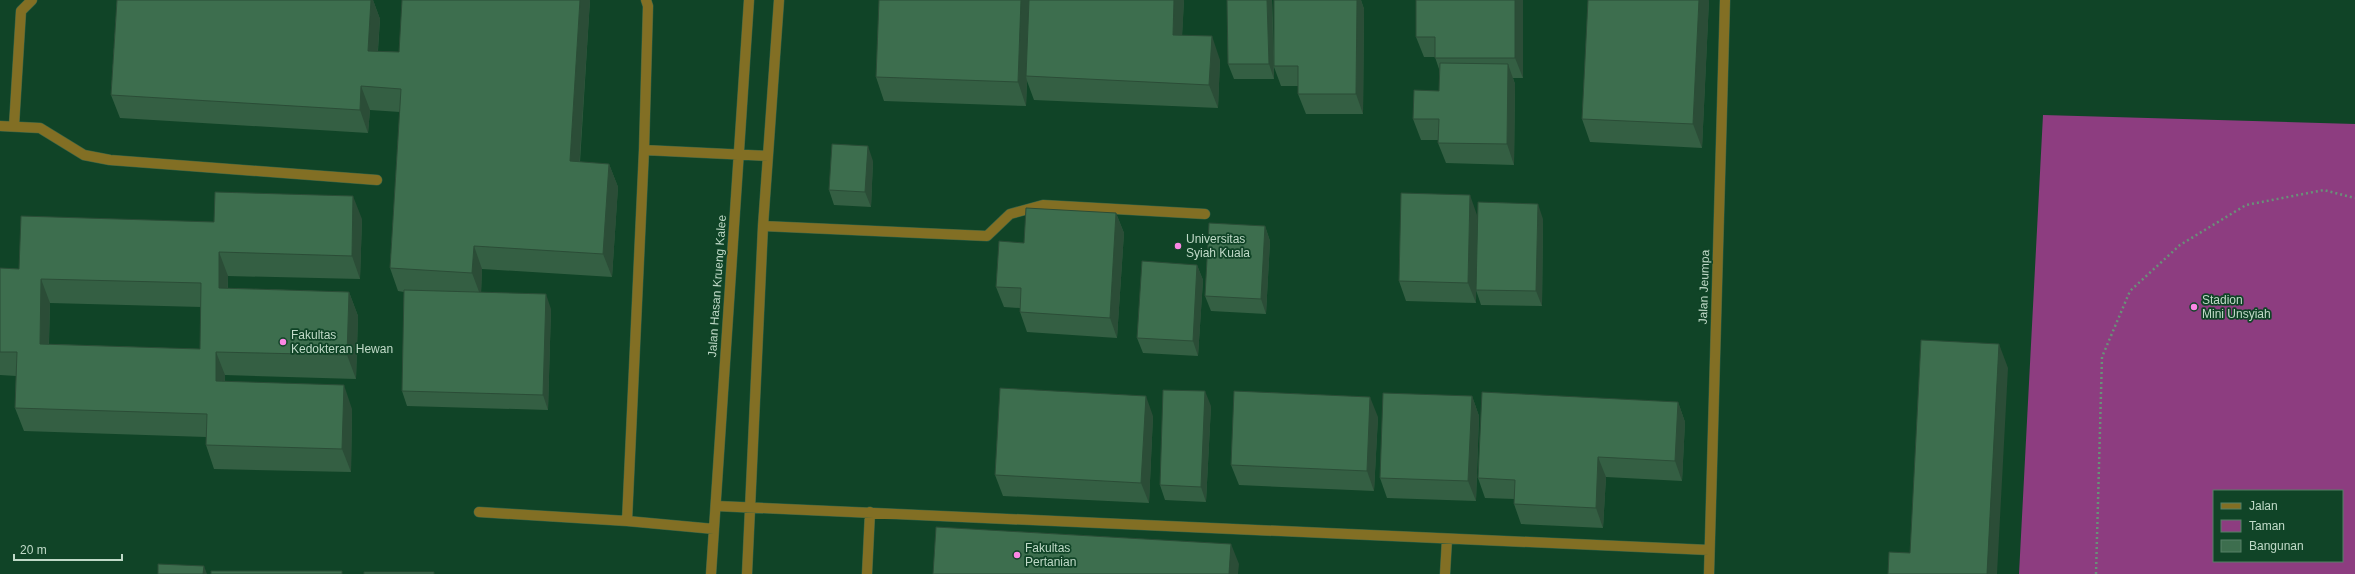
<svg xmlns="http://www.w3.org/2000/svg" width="2355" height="574" font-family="Helvetica,sans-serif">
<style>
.green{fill:#8d3d80;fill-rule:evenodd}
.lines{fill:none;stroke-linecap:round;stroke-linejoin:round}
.minor-casing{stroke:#336247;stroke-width:11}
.path{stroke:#699078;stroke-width:2.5;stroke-dasharray:2 3;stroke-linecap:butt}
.minor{stroke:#826f24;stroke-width:10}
.wall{fill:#345f43;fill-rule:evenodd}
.shaded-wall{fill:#2b4d37}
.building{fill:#3d6e4e;stroke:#2b4d37;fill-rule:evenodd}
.poi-dot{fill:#fb87e5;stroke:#104427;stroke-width:1.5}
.labels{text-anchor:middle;stroke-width:3.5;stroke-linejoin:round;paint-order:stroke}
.poi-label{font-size:12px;fill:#c0dac8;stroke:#104427;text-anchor:start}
.street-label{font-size:12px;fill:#c0dac8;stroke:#104427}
</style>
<rect width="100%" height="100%" fill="#104427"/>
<path class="green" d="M2043,115l312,9v450h-336zM2214,491h128v70h-128z"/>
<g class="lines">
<g class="minor-casing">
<path id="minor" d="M646,0l2,6 -4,144 -17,371 87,8
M0,126l40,2 44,27 26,5 267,20
M14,126l7,-115 11,-11
M644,150l124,6
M763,226l224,10 23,-22 33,-9 162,9
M716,506l993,44
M479,512l148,9
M711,574l38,-574
M747,574l16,-348 16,-226
M867,574l3,-62
M1445,574l2,-35
M1709,574l16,-574"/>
</g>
<path class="path" d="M2096,574l6,-217 28,-66 50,-46 66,-40 78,-15 31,8"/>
<use href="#minor" class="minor"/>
</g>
<path class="wall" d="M117,0h256l7,19 -2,32 21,1 191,-52 -10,162 29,2 9,23 -6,90 -130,-8 -1,23 70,17 -3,101 -141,-4 -5,-15 2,-99 -6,-1 -8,-23 10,-156 -30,-2 -2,23 -248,-15 -9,-23z
M1184,0l-2,35 38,25 -2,48 -184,-8 -7,-19 -1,25 -142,-5 -8,-24z
M1227,0h45l2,52v-52h87l3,9 -1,105h-57l-8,-20v-8h-17l-7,-19v12h-40l-6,-15z
M1523,0v78h-10l2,6 -1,81 -68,-2 -8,-20v-3h-17l-8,-21 26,-28v-22l-4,-12h-11l-8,-20z
M1709,0l-7,148 -112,-6 -8,-23z
M873,161l-2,46 -37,-2 -5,-15z
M1116,213l8,20 -7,105 -90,-6 -7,-20v-4l-16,-1 -8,-20 28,-44z
M1477,215l-1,88 -70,-2 -7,-20z
M362,219l-2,60 -132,-3v12l121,4 9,24 -2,63 -131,-4v6l127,28 -1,63 -137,-3 -8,-24v-8l-182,-6 -9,-23 1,-32 -16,-1v-107l19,1 195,-47zM50,303l151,4 -1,42 -151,-5z
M1543,219l-1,87 -61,-1 -5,-15z
M1265,226l5,15 -4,73 -55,-3 -6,-15z
M1197,265l6,15 -5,76 -55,-3 -6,-15z
M1472,396l7,20 -3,85 -89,-3 -7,-20z
M1678,402l7,20 -3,59 -76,-4 -3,51 -82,-4 -7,-20v-5l-29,-1 -7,-20z
M1211,406l-5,96 -41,-2 -5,-15z
M1153,416l-4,87 -146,-7 -8,-21z
M1378,417l-4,74 -135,-6 -8,-20z"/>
<path class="shaded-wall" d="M371,0h2l7,19 -4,55 -8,-23z
M580,0h10l-12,185 -8,-24z
M1021,0h9l-4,76 1,5 -1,25 -8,-24z
M1174,0h10l-3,58 -8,-23z
M1267,0h5l2,79 -5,-15z
M1357,0h4l3,9 -1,105 -7,-20z
M1515,0h8v78l-8,-20z
M1699,0h10l-7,148 -9,-24z
M1212,36l8,24 -2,48 -9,-23z
M1508,64l7,20 -1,81 -7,-21z
M361,86l9,24 -2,23 -8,-23z
M868,146l5,15 -2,46 -6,-15z
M609,164l9,23 -6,90 -9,-23z
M1470,195l7,20 -1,88 -8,-20z
M353,196l9,23 -2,60 -8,-23z
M1538,204l5,15 -1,87 -6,-15z
M1116,213l8,20 -7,105 -7,-20z
M1265,226l5,15 -4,73 -5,-15z
M474,246l8,23 -1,28 -9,-24z
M219,252l9,24 -1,36 -8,-24z
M1197,265l6,15 -5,76 -5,-15z
M41,279l9,24 -2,65 -8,-24z
M349,292l9,24 -2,63 -9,-24z
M546,294l5,15 -3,101 -5,-15z
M1999,344l9,24 -11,206h-10z
M216,352l9,23 -1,29 -8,-23z
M344,385l8,24 -1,63 -9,-23z
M1205,391l6,15 -5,96 -5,-15z
M1146,396l7,20 -4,87 -8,-20z
M1472,396l7,20 -3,85 -8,-20z
M1370,397l8,20 -4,74 -7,-20z
M1678,402l7,20 -3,59 -7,-20z
M1598,457l8,20 -3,51 -7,-20z
M1231,544l8,20 -1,10h-9z
M204,566l3,8h-4z"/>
<path class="building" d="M117,0h254l-3,51 31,1 3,-52h178l-10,161 39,3 -6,90 -129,-8 -2,27 -82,-5 11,-179 -40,-3 -1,24 -249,-15z
M879,0h142l-3,82 -142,-5z
M1029,0h145l-1,35 39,1 -3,49 -183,-9z
M1227,0h40l2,64h-41z
M1274,0h83l-1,94h-58v-28h-24z
M1416,0h99v58h-80v-21h-19z
M1588,0h111l-6,124 -111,-5z
M1440,63l68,1 -1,80 -69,-1 1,-24h-26l1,-29 25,1z
M832,144l36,2 -3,46 -36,-2z
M215,192l138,4 -1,60 -133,-4v36l130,4 -2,63 -131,-3v29l128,4 -2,64 -136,-4 1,-31 -192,-6 2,-56h-17v-84l19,1 2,-53 193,6zM41,279l160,4 -1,66 -160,-5z
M1401,193l69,2 -2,88 -69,-2z
M1478,202l60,2 -2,87 -60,-1z
M1026,208l90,5 -6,105 -90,-6 1,-24 -25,-1 3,-46 25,2z
M1209,223l56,3 -4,73 -56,-3z
M1142,261l55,4 -4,76 -56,-3z
M404,290l142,4 -3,101 -141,-4z
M1921,340l78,4 -12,230h-99l1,-22 21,1z
M1000,388l146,8 -5,87 -146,-8z
M1163,390l42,1 -4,96 -41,-2z
M1234,391l136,6 -3,74 -136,-6z
M1482,392l196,10 -3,59 -77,-4 -2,51 -82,-4 1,-24 -37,-2z
M1383,393l89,3 -4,85 -88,-3z
M936,527l295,17 -2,30h-296z
M158,564l46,2 -1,8h-45z
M211,571h131v3h-131z
M364,572h70v2h-70z"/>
<g class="poi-dot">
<circle cx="1178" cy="246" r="4"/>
<circle cx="2194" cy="307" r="4"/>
<circle cx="283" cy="342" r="4"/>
<circle cx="1017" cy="555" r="4"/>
</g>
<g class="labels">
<g class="poi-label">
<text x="1186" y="243">Universitas<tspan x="1186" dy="14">Syiah Kuala</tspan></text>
<text x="2202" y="304">Stadion<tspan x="2202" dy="14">Mini Unsyiah</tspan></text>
<text x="291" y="339">Fakultas<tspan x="291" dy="14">Kedokteran Hewan</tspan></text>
<text x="1025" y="552">Fakultas<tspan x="1025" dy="14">Pertanian</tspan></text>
</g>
<g class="street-label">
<text transform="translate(717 286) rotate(-86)" y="4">Jalan Hasan Krueng Kalee</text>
<text transform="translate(1704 287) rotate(-88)" y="4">Jalan Jeumpa</text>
</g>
</g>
<rect x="2213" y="490" width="130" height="72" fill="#104427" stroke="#568067"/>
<rect x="2221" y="503" width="20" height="6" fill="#826f24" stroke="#568067"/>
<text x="2249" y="510" font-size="12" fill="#c0dac8">Jalan</text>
<rect x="2221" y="520" width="20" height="12" fill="#8d3d80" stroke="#568067"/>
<text x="2249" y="530" font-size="12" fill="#c0dac8">Taman</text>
<rect x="2221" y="540" width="20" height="12" fill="#3d6e4e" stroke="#568067"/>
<text x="2249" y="550" font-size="12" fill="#c0dac8">Bangunan</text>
<path d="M14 554v6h108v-6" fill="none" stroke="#c0dac8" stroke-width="2"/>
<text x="20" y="554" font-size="12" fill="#c0dac8" stroke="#104427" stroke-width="3" paint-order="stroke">20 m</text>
</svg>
